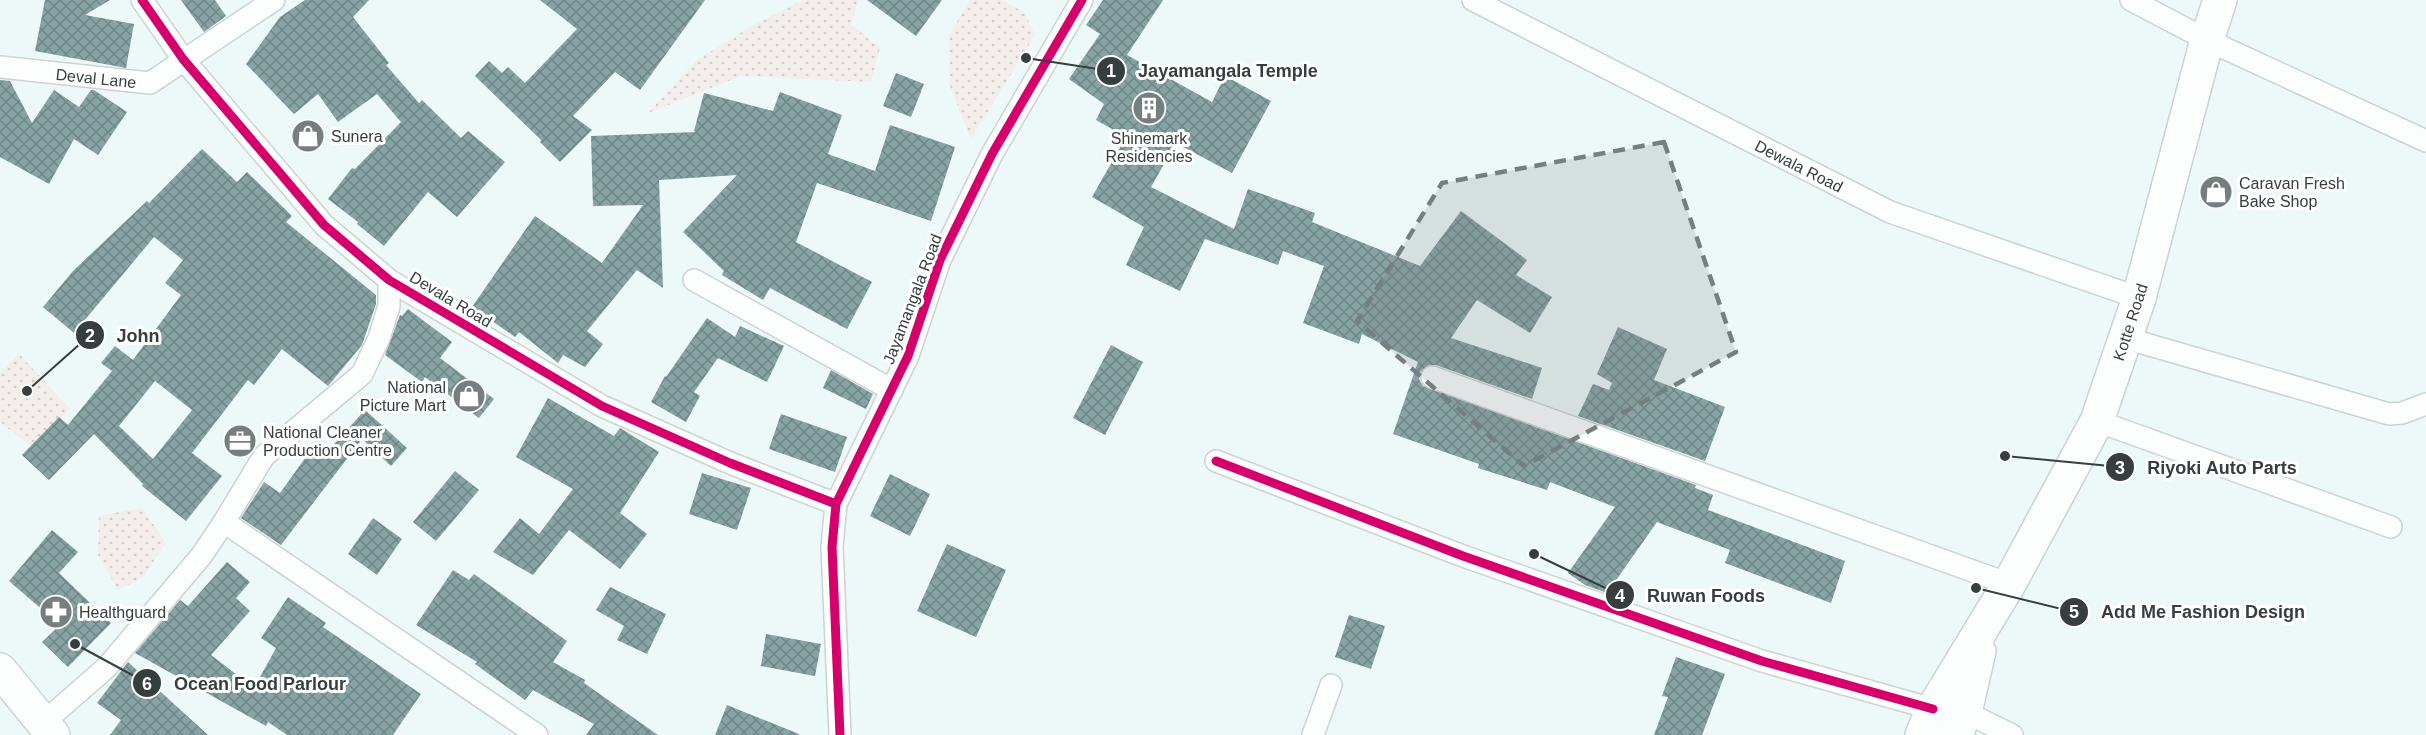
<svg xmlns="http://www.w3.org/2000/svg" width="2426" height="735" font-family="Helvetica,sans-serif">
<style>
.grass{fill:url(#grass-dots)}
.building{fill:url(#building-cross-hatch);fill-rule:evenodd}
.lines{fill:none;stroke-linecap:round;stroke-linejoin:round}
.street-casing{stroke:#cbd3d3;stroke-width:24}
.primary-casing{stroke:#cbd3d3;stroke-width:36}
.street{stroke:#fcfefe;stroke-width:21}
.primary{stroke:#fcfefe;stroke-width:33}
.cycleway-casing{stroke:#fff;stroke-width:13}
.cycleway{stroke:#d6006c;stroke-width:9}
.marked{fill:#767f7f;fill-opacity:0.2;stroke:#767f7f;stroke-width:4.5;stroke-dasharray:12 8;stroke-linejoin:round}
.labels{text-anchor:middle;stroke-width:6;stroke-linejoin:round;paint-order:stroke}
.street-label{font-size:16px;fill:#363e3e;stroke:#fff}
.poi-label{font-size:16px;fill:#363e3e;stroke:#fff;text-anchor:start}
.leader{fill:none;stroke:#363e3e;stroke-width:2}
.callout-dot{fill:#363e3e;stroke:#fff;stroke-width:2}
.mark-label{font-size:18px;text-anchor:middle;font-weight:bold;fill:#fff}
.callout-label{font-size:18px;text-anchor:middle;font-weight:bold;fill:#363e3e;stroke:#fff;stroke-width:6;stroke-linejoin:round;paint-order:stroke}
</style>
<defs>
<pattern id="grass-dots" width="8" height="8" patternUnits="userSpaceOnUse" patternTransform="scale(1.5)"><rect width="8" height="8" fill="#f3edeb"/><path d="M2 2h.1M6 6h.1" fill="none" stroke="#d1cccb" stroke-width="1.8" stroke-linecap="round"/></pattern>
<pattern id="building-cross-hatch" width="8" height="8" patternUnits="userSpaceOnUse" patternTransform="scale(1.5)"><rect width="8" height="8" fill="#87a3a3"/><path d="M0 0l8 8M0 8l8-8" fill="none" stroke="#6f8686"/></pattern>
</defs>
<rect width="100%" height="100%" fill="#edf8f8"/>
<path class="grass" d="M803,0h55l-7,25 29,23 -9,34 -130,-6 -93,37 49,-53 55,-34z
M970,0h32l23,13 10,22 -64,104 -21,-53 -1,-51z
M19,354l51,55 -39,37 -31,-24v-49z
M142,508l24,35 -23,34 -25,13 -20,-35 1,-39z"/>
<path class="building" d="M45,0h65l-25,15 49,9 -8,44 -91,-17z
M181,0h34l11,16 -22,16z
M305,0h64l-16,17 36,46 -3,2 33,38 3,-3 39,38 7,-7 37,31 -48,55 -29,-25 -44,54 -27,-22 1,-2 -30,-23 24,-31 3,1 46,-47 -24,-28 -39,28 -20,-28 -24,20 -48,-50 34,-47z
M540,0h165l-65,90 -25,-18 -42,44 19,14 -32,32 -20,-20 1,-2 -66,-64 14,-15 13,12 6,-6 17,16 52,-54z
M867,0h75l-26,36z
M1103,0h60l-36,55 85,47 13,-26 46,25 -39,72 -56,-30 -25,44 83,42 14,-40 67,24 -3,9 108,44 41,-55 66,49 -11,15 36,22 -22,36 -53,-33 -26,38 91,30 -10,31 -96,-34h-7l-9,7 -1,7 4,7 273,99 -1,3 18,7 -5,15 137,51 -14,42 -106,-40 5,-13 -73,-28 -50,71 -22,-8 -17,-12 47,-66 -65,-25 -3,8 -69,-22 1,-4 -86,-30 25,-72 -56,-28 -3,10 -56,-21 21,-57 -41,-15 -5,14 -73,-26 -25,52 -54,-26 18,-38 -52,-30 34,-60 -30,-17 8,-16 -35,-25 31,-45 -14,-9z
M896,73l28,11 -13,33 -28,-11z
M0,80l10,1 22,42 22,-33 25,17 12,-17h3l33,22 -29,43 -24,-16 -25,45 -49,-27z
M780,92l62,23 -14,39 47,17 15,-46 65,22 -24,74 -114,-38 -21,59 76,40 -25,47 -77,-41 -7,12 -41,-25 2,-4 -41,-39 54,-57 -78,5 4,108 -26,-18 -50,61 16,13 -18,23 -22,-12 -5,8 -39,-31 -4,5 -43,-30 63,-91 67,47 41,-58 -50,1 -2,-70 105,-4 -2,-1 10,-38 69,18z
M202,149l35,33 10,-10 45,44 -6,6 90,73v9l-14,41 -34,41 -46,-37 -28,36 -6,-5 -56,73 30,23 -36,45 -44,-35 1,-2 -49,-50 -45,46 -27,-25 37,-38 9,8 44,-54 -11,-8 14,-17 18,14 48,-65 -16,-12 18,-23 -29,-23 -80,96 -31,-26 30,-36 74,-70 2,2zM155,381l37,29 -39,49 -34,-33z
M408,309l44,33 -12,16 54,41 -15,19 -54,-41 -3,5 -37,-27 15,-40 2,1z
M707,318l28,19 5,-11 44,20 -17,36 -49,-24 -24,34 6,4 -14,26 -35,-20 14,-26 1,1z
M1618,327l49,22 -13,31 71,27 -20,54 -127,-45 15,-32 16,6 3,-7 -15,-9z
M1111,345l32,17 -38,73 -32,-17z
M831,370l42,24 -7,15 -43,-21z
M548,398l66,38 6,-8 39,24 -39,61 27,21 -27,35 -51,-39 -36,45 -40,-23 27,-34 19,16 34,-45 -57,-32z
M365,410l42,38 -16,18 -29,-27 -81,106 -40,-27 23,-36 16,11 36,-50 11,9z
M781,414l66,23 -12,35 -66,-23z
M455,471l24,19 -43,51 -23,-19z
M702,473l49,15 -14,42 -48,-16z
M890,474l40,20 -20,42 -40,-20z
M373,518l29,21 -25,36 -29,-21z
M52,530l26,22 -19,21 52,50 -43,44 -26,-25 18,-17 -51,-44z
M947,544l59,26 -30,67 -59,-26z
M227,562l23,20 -14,16 14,13 -39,44 43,33 22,-40 -15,-10 27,-41 38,26 -3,4 98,67 -28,41h-106l-19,-13 -2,4 -131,-73 45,-53 8,6z
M453,570l16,10 5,-6 93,67 -14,21 32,18 -1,3 74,52h-72l8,-11 -61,-34 -8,10 -50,-36 2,-2 -61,-37z
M610,587l56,27 -19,40 -30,-14 7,-14 -28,-16z
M1349,615l36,11 -14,43 -36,-12z
M766,634l55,10 -6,32 -54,-10z
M1676,657l49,17 -23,61h-48l14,-38 -6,-1z
M128,662l80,73h-98l11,-15 -24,-17z
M727,705l72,29v1h-84z"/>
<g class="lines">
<g class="street-casing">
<path id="street" d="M142,0l41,59 141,166 65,55 213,126 128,57 106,41
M1473,0l417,212 249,86
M2131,0l76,40 219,101
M0,67l150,16 124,-83
M694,280l198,110
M2125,338l264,76 13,-1 24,-9
M1432,377l577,207
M2097,421l294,106
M1216,461l247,95 299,105 171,48
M224,522l313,213
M1965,712l47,23
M43,723l64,-56 95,-112 22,-33 40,-66 98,-82 17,-36 10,-32v-26
M840,735l-8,-188 4,-43 72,-148 32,-96 52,-106 90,-154
M1313,735l18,-50"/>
</g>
<g class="primary-casing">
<path id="primary" d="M0,670l53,65
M1922,735l11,-26 76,-125 88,-163 42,-123 68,-258 13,-40
M1956,735l9,-23 14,-61"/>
</g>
<use href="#street" class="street"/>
<use href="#primary" class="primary"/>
<g class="cycleway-casing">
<path id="cycleway" d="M142,0l41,59 141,166 65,55 213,126 128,57 106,41
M1216,461l247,95 299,105 171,48
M840,735l-8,-188 4,-43 72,-148 32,-96 52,-106 90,-154"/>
</g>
<use href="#cycleway" class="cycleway"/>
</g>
<path class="marked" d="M1664,142l72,210 -212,114 -167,-145 85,-138z"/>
<defs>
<g id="building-disc" transform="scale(1.725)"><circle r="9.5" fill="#767f7f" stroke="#fff"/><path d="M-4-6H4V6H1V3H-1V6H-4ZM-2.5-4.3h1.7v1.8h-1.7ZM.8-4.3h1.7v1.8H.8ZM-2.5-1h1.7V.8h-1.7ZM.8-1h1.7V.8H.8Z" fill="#fff"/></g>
<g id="shop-disc" transform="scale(1.725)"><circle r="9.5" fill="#767f7f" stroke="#fff"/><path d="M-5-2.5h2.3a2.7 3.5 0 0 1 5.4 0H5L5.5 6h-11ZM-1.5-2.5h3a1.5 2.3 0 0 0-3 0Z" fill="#fff"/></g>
<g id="office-disc" transform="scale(1.725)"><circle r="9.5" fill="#767f7f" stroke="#fff"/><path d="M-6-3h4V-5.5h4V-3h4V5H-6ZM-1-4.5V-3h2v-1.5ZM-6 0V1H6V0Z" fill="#fff"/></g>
<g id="pharmacy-disc" transform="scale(1.725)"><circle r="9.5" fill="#767f7f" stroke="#fff"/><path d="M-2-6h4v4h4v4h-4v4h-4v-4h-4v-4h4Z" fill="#fff"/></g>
</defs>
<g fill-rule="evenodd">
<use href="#building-disc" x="1149" y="108"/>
<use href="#shop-disc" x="308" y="136"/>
<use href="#shop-disc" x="2216" y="192"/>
<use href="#shop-disc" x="469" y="396"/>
<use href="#office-disc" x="240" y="441"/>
<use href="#pharmacy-disc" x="56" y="612"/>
</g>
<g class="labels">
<g class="street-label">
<text transform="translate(96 78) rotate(6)" y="6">Deval Lane</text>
<text transform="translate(1799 166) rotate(27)" y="6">Dewala Road</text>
<text transform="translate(451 299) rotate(31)" y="6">Devala Road</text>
<text transform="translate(912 299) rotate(-69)" y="6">Jayamangala Road</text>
<text transform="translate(2130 322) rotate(-72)" y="6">Kotte Road</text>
</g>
<g class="poi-label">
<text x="331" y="142">Sunera</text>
<text x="1149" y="144" text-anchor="middle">Shinemark<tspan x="1149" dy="18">Residencies</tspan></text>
<text x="2239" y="189">Caravan Fresh<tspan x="2239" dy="18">Bake Shop</tspan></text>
<text x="446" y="393" text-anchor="end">National<tspan x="446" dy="18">Picture Mart</tspan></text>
<text x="263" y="438">National Cleaner<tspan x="263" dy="18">Production Centre</tspan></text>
<text x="79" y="618">Healthguard</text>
</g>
</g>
<path class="leader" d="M1026 58L1111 71M27 391L90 335M2005 456L2120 467M1534 554L1620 595M1976 588L2074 612M75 644L147 683"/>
<g class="callout-dot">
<circle cx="1026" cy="58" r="6"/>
<circle cx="27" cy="391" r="6"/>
<circle cx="2005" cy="456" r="6"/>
<circle cx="1534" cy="554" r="6"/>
<circle cx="1976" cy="588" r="6"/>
<circle cx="75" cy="644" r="6"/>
<circle cx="1111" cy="71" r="15"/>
<circle cx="90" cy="335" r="15"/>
<circle cx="2120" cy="467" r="15"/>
<circle cx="1620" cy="595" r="15"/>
<circle cx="2074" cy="612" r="15"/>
<circle cx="147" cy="683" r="15"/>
</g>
<g class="mark-label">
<text x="1111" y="77">1</text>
<text x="90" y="342">2</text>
<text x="2120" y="474">3</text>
<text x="1620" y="602">4</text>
<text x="2074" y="618">5</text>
<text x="147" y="690">6</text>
</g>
<g class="callout-label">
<text x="1228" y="77">Jayamangala Temple</text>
<text x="138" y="342">John</text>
<text x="2222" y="474">Riyoki Auto Parts</text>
<text x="1706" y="602">Ruwan Foods</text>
<text x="2203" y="618">Add Me Fashion Design</text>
<text x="260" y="690">Ocean Food Parlour</text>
</g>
</svg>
